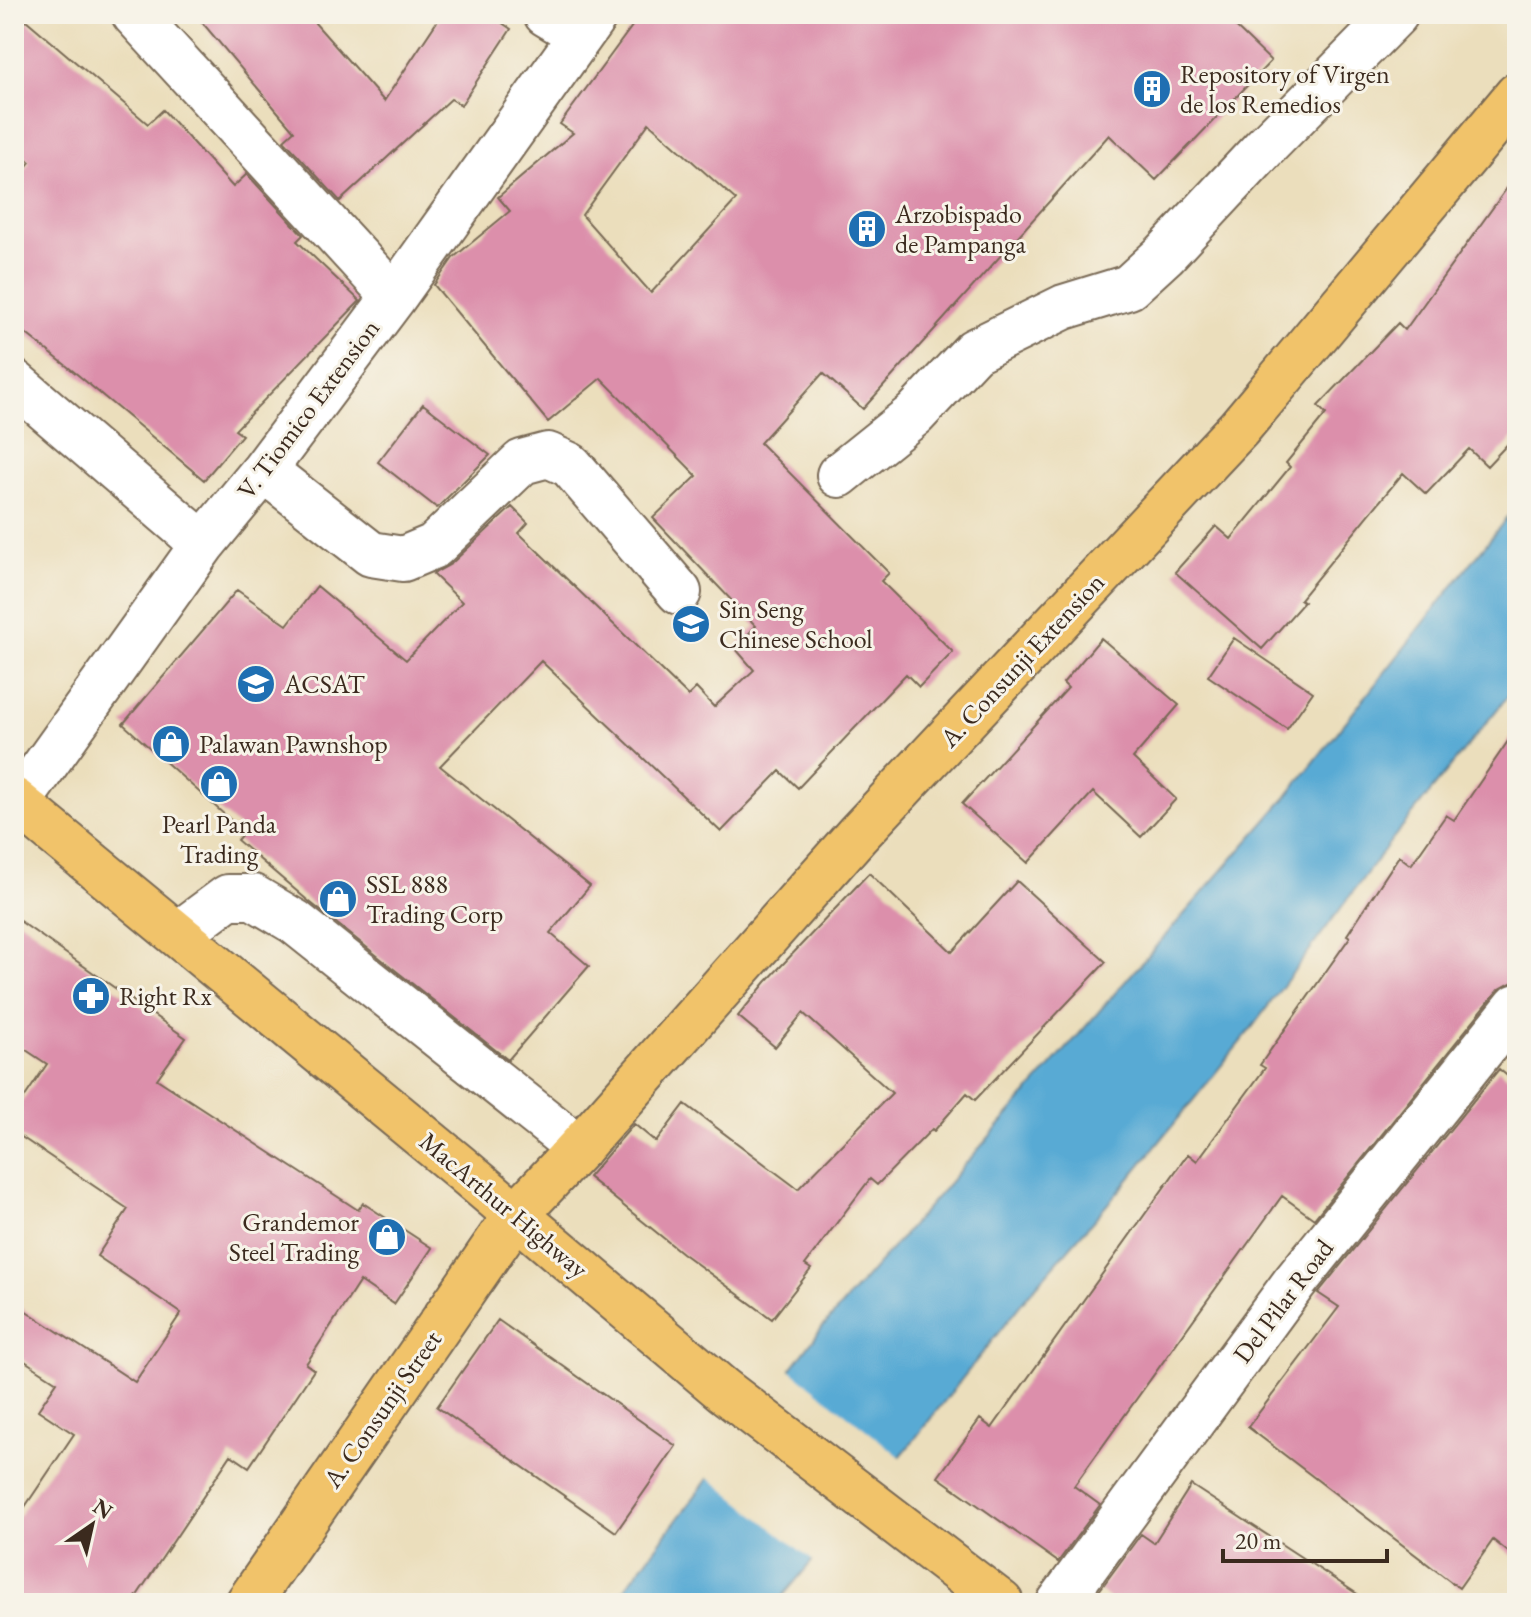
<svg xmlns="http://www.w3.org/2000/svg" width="1531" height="1617" font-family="'EB Garamond',serif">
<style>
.water{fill:#59aad4;stroke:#4a6a79;stroke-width:2}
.pier{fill:#ebdebc}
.building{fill:#dc8fab;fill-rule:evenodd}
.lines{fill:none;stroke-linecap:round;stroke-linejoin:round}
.minor-casing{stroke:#796955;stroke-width:48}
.major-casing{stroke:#796955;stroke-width:48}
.highway-casing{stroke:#796955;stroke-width:48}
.minor{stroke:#fff;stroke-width:44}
.major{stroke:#f1c36a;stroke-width:44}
.highway{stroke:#f1c36a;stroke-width:44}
.labels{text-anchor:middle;stroke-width:6;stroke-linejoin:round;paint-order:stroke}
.poi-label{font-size:26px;fill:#3b2a1e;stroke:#f7f3e8;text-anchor:start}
.street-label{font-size:26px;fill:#3b2a1e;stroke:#f7f3e8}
</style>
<rect width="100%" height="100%" fill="#f7f3e8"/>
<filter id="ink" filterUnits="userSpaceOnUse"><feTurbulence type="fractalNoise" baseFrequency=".0125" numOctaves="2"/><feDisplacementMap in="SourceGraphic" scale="16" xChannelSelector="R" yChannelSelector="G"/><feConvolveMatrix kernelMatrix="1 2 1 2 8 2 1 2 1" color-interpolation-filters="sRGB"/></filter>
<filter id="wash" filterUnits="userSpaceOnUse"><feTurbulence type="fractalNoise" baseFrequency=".006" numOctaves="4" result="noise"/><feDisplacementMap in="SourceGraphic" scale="32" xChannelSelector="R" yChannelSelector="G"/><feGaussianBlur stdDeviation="1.8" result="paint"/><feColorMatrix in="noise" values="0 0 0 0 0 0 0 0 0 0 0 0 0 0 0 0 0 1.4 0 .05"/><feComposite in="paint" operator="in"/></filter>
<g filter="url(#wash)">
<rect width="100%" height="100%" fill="#ebdebc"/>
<path class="water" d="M1517,505v180l-124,153 -142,191 -125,154 -98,112 -119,151 -132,157h-163l208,-275 462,-528z"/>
<path class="pier" d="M787,1367l116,92 -86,105 -111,-89z"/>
<g id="blocks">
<path class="building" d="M14,14h5l129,110 15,-14 70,77 14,-13 56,61 -6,6 63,60 -125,129 7,5 -38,45 -126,-105 -64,-51v-142l16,-20 -16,-15z
M195,14h112l77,87 58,-87h47l22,15 -50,76 -10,-6 -111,102 -56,-61 10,-9z
M641,14h581l49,47 -115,119 -47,-45 -246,274 -40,-36 -63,70 129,130 -8,8 72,71 -34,35 -13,-13 -108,114 -18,-17 -59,61 -180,-171 -101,105 150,120 -40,47 39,33 -81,94 -202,-161 -69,-59 7,-8 -121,-108 114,-134 50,35 30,-39 89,74 56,-58 -29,-28 18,-10 61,-57 16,16 -9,10 169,163 8,-8 18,19 40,-37 -19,-22 21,-22 -103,-108 44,-42 -96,-98 -53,44 -114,-137 19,-27 57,-47 -12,-14 75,-64 -13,-9zM649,123l87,77 -85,93 -69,-78z
M1517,174v260l-30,32 -18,-17 -43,45 -23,-21 -103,126 4,3 -42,47 -87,-77 41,-46 15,13 59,-72 -4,-4 40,-49 -8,-8 80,-83 7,7z
M423,404l67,51 -53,53 -59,-46z
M1101,638l78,67 -46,53 43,41 -35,38 -48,-45 -65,71 -66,-59 106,-116 -5,-5z
M1234,638l79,54 -26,37 -79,-53z
M1517,728v247l-4,7 -15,8 -184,229 -32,-23 -208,290 26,19 -42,57 -120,-85 42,-58 12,9 196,-274 9,7 68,-93 -5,-3 90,-128 -3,-2 52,-79 12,9 35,-50 8,5z
M869,873l83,79 65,-71 89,81 -131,138 -8,-7 -33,38 -2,-2 -55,56 -7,-6 -65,86 6,4 -39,50 -90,-66 -94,-76 46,-53 22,18 29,-38 113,85 94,-96 -89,-80 -28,34 -37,-31 28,-34z
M14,917l172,121 -29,41 201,131 5,-7 69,45 -38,56 -34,-23 -54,83 8,6 -65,97 -18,-12 -99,148h-118v-80l60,-89 -36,-24 19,-28 -43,-28v-51l121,79 46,-69 -84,-57 31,-47 -114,-77v-19l33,-49 -33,-22z
M1499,1069l18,15v475l-24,-19 -34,48 -211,-161 91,-120 -21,-14z
M498,1320l178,126 -60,86 -179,-125z
M1191,1485l180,118h-256l-16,-12 42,-57 13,9z"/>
</g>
</g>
<g filter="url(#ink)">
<use href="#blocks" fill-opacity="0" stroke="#796955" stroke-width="2"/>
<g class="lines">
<g class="minor-casing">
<path id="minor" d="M134,14l260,283
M546,14l35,21
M14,382l189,162
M264,470l107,84 32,5 31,-13 88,-84 26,-7 22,10 109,127
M839,475l76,-61 59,-63 90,-44 65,-20 36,-33 99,-106 132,-134
M18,803l185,-259 61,-74 130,-173 202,-283
M178,934l50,-37h25l42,25 284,226
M1059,1603l235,-320 223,-277"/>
</g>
<g class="major-casing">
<path id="major" d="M248,1603l268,-388 63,-67 278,-313 382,-407 278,-333"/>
</g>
<g class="highway-casing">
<path id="highway" d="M14,800l443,365 266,225 278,213"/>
</g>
<use href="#minor" class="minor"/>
<use href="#major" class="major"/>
<use href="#highway" class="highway"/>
</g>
</g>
<defs>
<g id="building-disc" transform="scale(2)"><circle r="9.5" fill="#1f6fb2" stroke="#f7f3e8"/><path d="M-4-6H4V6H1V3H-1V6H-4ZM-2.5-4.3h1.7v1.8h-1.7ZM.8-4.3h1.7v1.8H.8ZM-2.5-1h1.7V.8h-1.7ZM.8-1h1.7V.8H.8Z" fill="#fff"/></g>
<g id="school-disc" transform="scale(2)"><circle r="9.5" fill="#1f6fb2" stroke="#f7f3e8"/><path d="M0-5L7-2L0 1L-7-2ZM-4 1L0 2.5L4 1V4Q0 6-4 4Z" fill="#fff"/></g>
<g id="university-disc" transform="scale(2)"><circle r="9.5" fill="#1f6fb2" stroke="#f7f3e8"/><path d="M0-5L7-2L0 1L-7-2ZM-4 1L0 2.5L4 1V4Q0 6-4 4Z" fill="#fff"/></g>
<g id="shop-disc" transform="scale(2)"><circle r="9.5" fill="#1f6fb2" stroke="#f7f3e8"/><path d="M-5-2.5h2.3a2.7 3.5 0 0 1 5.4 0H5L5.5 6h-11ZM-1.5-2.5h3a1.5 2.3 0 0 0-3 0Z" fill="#fff"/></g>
<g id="pharmacy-disc" transform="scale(2)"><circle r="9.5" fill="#1f6fb2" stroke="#f7f3e8"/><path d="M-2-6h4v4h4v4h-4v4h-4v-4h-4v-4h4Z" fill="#fff"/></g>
</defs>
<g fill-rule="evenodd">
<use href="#building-disc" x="1152" y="89"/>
<use href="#building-disc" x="867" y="229"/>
<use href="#school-disc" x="691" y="624"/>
<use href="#university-disc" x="256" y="684"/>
<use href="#shop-disc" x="171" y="744"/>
<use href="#shop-disc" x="219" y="784"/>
<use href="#shop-disc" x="338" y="899"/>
<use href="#pharmacy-disc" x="91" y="996"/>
<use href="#shop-disc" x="387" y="1237"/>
</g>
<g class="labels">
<g class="poi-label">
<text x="1180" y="83">Repository of Virgen<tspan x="1180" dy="30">de los Remedios</tspan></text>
<text x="895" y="223">Arzobispado<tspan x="895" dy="30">de Pampanga</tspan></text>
<text x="719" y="618">Sin Seng<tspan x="719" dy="30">Chinese School</tspan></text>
<text x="284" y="693">ACSAT</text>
<text x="199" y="753">Palawan Pawnshop</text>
<text x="219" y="833" text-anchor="middle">Pearl Panda<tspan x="219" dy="30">Trading</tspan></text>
<text x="366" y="893">SSL 888<tspan x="366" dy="30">Trading Corp</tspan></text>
<text x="119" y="1005">Right Rx</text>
<text x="359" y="1231" text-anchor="end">Grandemor<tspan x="359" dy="30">Steel Trading</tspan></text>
</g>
<g class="street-label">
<text transform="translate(308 409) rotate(-53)" y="9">V. Tiomico Extension</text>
<text transform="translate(1022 660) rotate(-47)" y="9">A. Consunji Extension</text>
<text transform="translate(504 1205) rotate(40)" y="9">MacArthur Highway</text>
<text transform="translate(1283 1301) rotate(-53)" y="9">Del Pilar Road</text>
<text transform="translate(382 1409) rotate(-55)" y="9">A. Consunji Street</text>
</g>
</g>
<rect width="1531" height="1617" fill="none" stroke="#f7f3e8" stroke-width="48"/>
<g transform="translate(92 1525) rotate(34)" stroke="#f7f3e8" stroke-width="6" paint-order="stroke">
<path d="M0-6L14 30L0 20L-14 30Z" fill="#3b2a1e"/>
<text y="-12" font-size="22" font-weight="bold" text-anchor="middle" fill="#3b2a1e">N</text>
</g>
<path d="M1223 1549v12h164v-12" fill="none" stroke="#3b2a1e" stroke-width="4"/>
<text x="1235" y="1549" font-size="24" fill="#3b2a1e" stroke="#f7f3e8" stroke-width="6" paint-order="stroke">20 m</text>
</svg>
